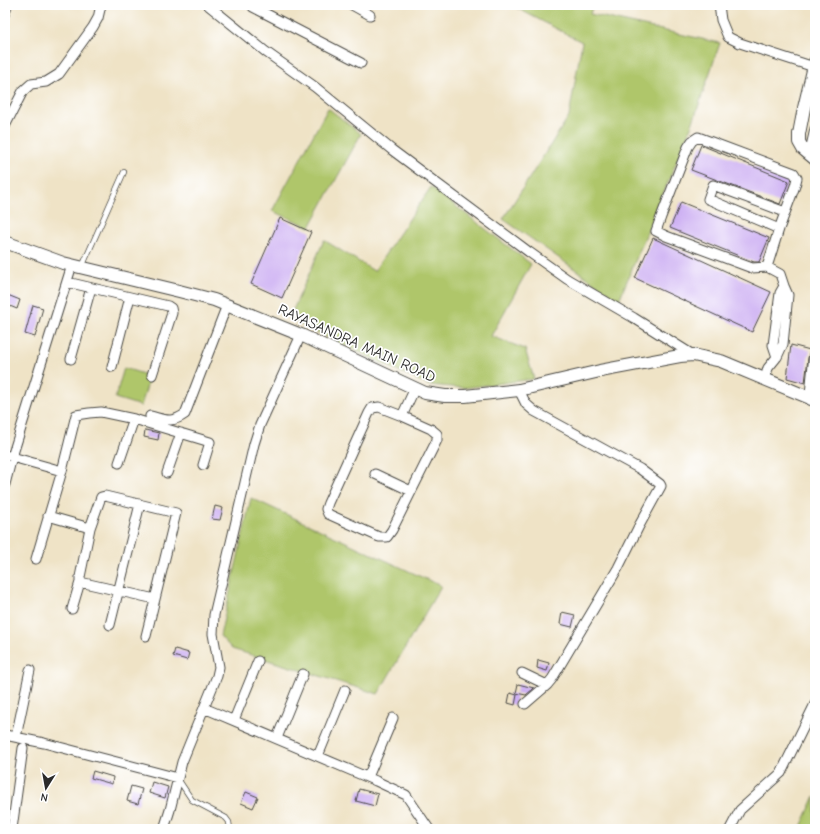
<svg xmlns="http://www.w3.org/2000/svg" width="820" height="834" font-family="'Comic Neue',sans-serif">
<style>
.green{fill:#afc66b;stroke:#6d784b}
.building{fill:#cdb0f3}
.lines{fill:none;stroke-linecap:round;stroke-linejoin:round}
.service-casing{stroke:#484742;stroke-width:6}
.minor-casing{stroke:#484742;stroke-width:11}
.tertiary-casing{stroke:#484742;stroke-width:14}
.service{stroke:#fff;stroke-width:4.5}
.minor{stroke:#fff;stroke-width:9}
.tertiary{stroke:#fff;stroke-width:12}
.labels{text-anchor:middle;stroke-width:3.5;stroke-linejoin:round;paint-order:stroke}
.street-label{font-size:15px;fill:#2b2b2b;stroke:#fff}
</style>
<rect width="100%" height="100%" fill="#fff"/>
<filter id="ink" filterUnits="userSpaceOnUse"><feTurbulence type="fractalNoise" baseFrequency=".025" numOctaves="2"/><feDisplacementMap in="SourceGraphic" scale="8" xChannelSelector="R" yChannelSelector="G"/><feConvolveMatrix kernelMatrix="1 2 1 2 8 2 1 2 1" color-interpolation-filters="sRGB"/></filter>
<filter id="wash" filterUnits="userSpaceOnUse"><feTurbulence type="fractalNoise" baseFrequency=".012" numOctaves="4" result="noise"/><feDisplacementMap in="SourceGraphic" scale="16" xChannelSelector="R" yChannelSelector="G"/><feGaussianBlur stdDeviation="0.9" result="paint"/><feColorMatrix in="noise" values="0 0 0 0 0 0 0 0 0 0 0 0 0 0 0 0 0 1.4 0 .05"/><feComposite in="paint" operator="in"/></filter>
<g filter="url(#wash)">
<rect width="100%" height="100%" fill="#efe3c6"/>
<path class="green" d="M511,5h82l-3,9 130,29 -27,79 -74,178 -116,-81 66,-103 13,-74z
M328,108l33,26 -51,93 -38,-16z
M431,187l100,77 -40,72 34,13 9,30 -70,9 -36,-3 -139,-66 35,-79 50,31z
M124,368l26,8 -9,30 -26,-8z
M251,498l190,88 -63,108 -146,-45 -12,-13z
M815,796v33h-15z"/>
<g id="blocks">
<path class="building" d="M701,145l88,36 -9,23 -89,-34z
M681,202l88,36 -10,24h-5l-84,-34z
M280,218l31,14 -29,66 -31,-14z
M653,238l118,54 -19,40 -117,-54z
M5,294l15,6 -3,9 -12,-5z
M33,305l10,3 -8,29 -10,-3z
M791,345l19,5 -2,8 -3,25 -18,-5z
M145,430l14,3 -1,7 -14,-3z
M215,506l8,2 -3,12 -8,-1z
M562,612l13,3 -3,12 -12,-3z
M175,649l14,4 -2,7 -14,-4z
M538,660l11,3 -2,8 -10,-3z
M518,684l16,4 -1,1 -7,6 -10,-2z
M510,693l7,2 -2,10 -7,-2z
M93,771l20,6 -1,7 -21,-6z
M152,782l16,5 -3,11 -16,-5z
M131,786l11,3 -4,15 -11,-3z
M359,789l19,5 -3,12 -19,-5z
M246,792l12,5 -5,11 -12,-5z"/>
</g>
</g>
<g filter="url(#ink)">
<use href="#blocks" fill-opacity="0" stroke="#484742" stroke-width="1"/>
<g class="lines">
<g class="service-casing">
<path id="service" d="M5,19l5,-14
M82,267l42,-95
M178,779l14,21 34,18 3,4 1,7"/>
</g>
<g class="minor-casing">
<path id="minor" d="M208,5l58,47 49,35 77,63 137,102 38,27 67,39 59,37
M252,5l1,2 108,56
M352,5l18,10
M719,5l2,15 7,17 12,6 74,24
M5,126l18,-35 8,-7 15,-2 13,-8 34,-47 5,-9 3,-13
M809,155l6,-26
M779,229l-71,-30 5,-14 72,27
M767,267l12,-38 16,-43 2,-8 -3,-5 -96,-36 -6,4 -4,6 -27,70 -5,14 10,5 86,32 15,-1 13,7 4,12 -4,7 -7,52 4,12
M67,282l101,24 3,2 1,5 -20,62
M71,359l20,-71
M112,367l18,-70
M765,379l3,-11 9,-11 6,-13 5,-49 -4,-9
M519,390l7,14 8,7 106,58 20,15 1,2 -22,40 -21,42 -66,111 -5,6 -25,-12
M150,416c14,3 21,8 35,-2l42,-109
M402,416l-23,-9 -7,1 -3,5 -41,90 -2,6 2,5 51,23h8l5,-7 45,-90v-6l-6,-5 -29,-13 13,-28
M5,455l57,16
M119,463l15,-44
M167,473l14,-40
M375,474l36,17
M5,484l7,-27 60,-192
M48,516l42,12 11,-31 4,-1 71,17 -30,123
M90,528l-10,49v5l75,17
M36,559l26,-88 14,-56 13,-2 12,-1 33,7 76,23 -7,23
M72,609l8,-27
M110,625l30,-121
M525,704l22,-19
M204,708l172,73 30,14 23,34
M234,720l24,-59
M5,735l39,8 134,35
M16,737l14,-67
M277,738l26,-64
M318,756l27,-66
M368,777l25,-59
M12,829l11,-81
M164,829l6,-19 12,-48 35,-86 2,-9 -6,-33 1,-19 40,-171 6,-19 41,-90
M730,829l10,-19 41,-37 34,-69"/>
</g>
<g class="tertiary-casing">
<path id="tertiary" d="M815,62l-11,46 -5,26v8l4,7 12,10
M5,242l58,21 116,28 35,9 87,35 124,58 20,3h20l54,-6 81,-19 80,-15 13,-1 28,6 94,39
M811,399l4,-40"/>
</g>
<use href="#service" class="service"/>
<use href="#minor" class="minor"/>
<use href="#tertiary" class="tertiary"/>
</g>
</g>
<g class="labels">
<g class="street-label">
<text transform="translate(357 343) rotate(24)" y="5">RAYASANDRA MAIN ROAD</text>
</g>
</g>
<rect width="820" height="834" fill="none" stroke="#fff" stroke-width="20"/>
<g transform="translate(46 788) rotate(191)" stroke="#ffffff" stroke-width="3" paint-order="stroke">
<path d="M0-3L7 15L0 10L-7 15Z" fill="#2b2b2b"/>
<text y="-6" font-size="11" font-weight="bold" text-anchor="middle" fill="#2b2b2b">N</text>
</g>
</svg>
